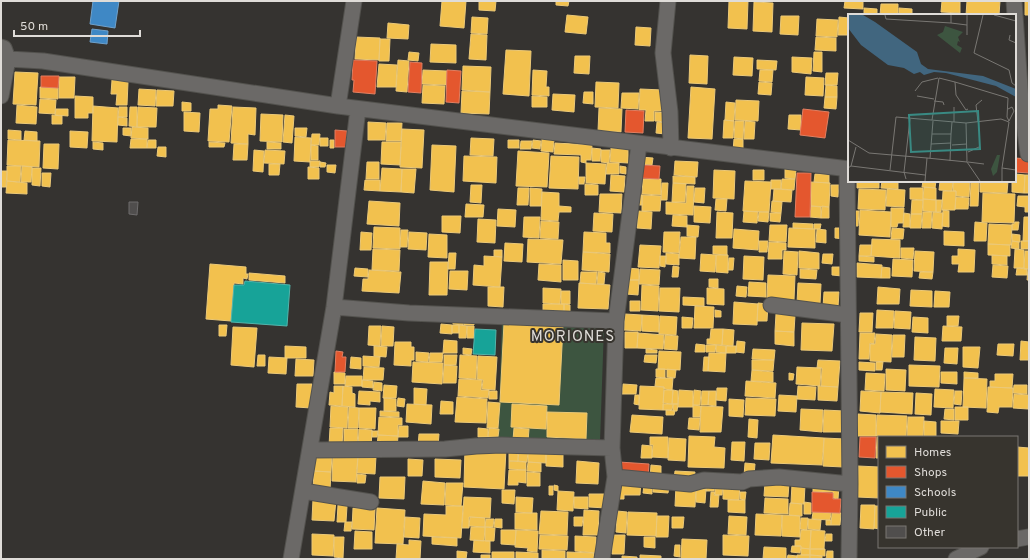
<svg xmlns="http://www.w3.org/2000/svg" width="1030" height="560" font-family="Overpass,sans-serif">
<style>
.green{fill:#3d5540}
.homes{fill:#f2c14e;stroke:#ecc977}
.shops{fill:#e4572e;stroke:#e27f61}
.schools{fill:#3f88c5;stroke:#6fa1cb}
.public{fill:#17a398;stroke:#53b4ab}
.building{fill:#504e4d;stroke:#6e6c6c}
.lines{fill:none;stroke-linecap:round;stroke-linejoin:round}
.street-casing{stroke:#53524e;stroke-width:17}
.street{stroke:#6b6967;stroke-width:15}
.labels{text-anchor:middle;stroke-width:4;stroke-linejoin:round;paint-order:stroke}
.quarter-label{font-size:15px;letter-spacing:1px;fill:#dfdcd8;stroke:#37342e}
.inset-road{fill:none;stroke:#797773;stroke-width:1}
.view{fill:#398a83;fill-opacity:0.15;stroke:#398a83;stroke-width:2}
.inset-edge{fill:none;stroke:#dfdcd8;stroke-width:2}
</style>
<rect width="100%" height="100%" fill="#353330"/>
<path class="green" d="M502,321l102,5 -4,116 -102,-4z"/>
<path class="homes" d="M442,1h24l-2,27 -24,-2z
M479,1h17l-1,10 -16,-1z
M556,1h13l-1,5 -12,-1z
M729,1h19l-1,28 -19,-1z
M845,1h18v8l-19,-1z
M942,1h18v12l-19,-1z
M967,1h33l-1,14h-33z
M1025,1h4v14h-4z
M754,2l19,1 -1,29 -19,-1z
M881,4h17v11h-18z
M864,8l13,1v6h-13z
M899,8l13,1v6h-13z
M567,15l21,2 -2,17 -21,-2z
M781,16h18l-1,19 -18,-1z
M472,17l16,1 -1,16 -16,-1z
M839,17l10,1v17h-11z
M817,19l21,1 -1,17 -21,-1z
M388,23l21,2 -1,14 -21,-1z
M636,27l15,1 -1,18 -15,-1z
M471,34l16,1 -1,25 -17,-1z
M356,37l24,1 -1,22 -24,-1z
M816,37l20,1v13l-21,-1z
M380,39h10l-1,22h-10z
M431,44l25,1v18l-26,-1z
M506,50l25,1 -2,45 -26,-2z
M409,52l10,1 -1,8 -10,-1z
M814,52h8v20l-9,-1z
M690,55l18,1 -1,28 -18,-1z
M575,56h15l-1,18 -15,-1z
M734,57l19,1 -1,18 -19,-1z
M792,57l20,1 -1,16 -19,-2z
M398,60l11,1 -2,31 -11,-1z
M757,60l20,1 -1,9 -19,-1z
M379,64l18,1 -1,22h-19z
M463,66l28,1 -1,25 -28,-2z
M423,70l24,1 -1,14 -24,-1z
M533,70l14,1 -1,16h3v9l-17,-1z
M760,70h13l-1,12 -13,-1z
M15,72l23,1 -2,32 -23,-1z
M826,73h12l-1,12h-12z
M59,77h16l-1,21h-15z
M806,77l18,1 -1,18 -18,-1z
M112,80l16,2 -1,23h-11l1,-11h-6z
M596,82l23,1 -1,25 -23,-1z
M759,82l13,1 -1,12 -13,-1z
M423,85l22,1 -1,18 -22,-1z
M826,85l11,1v11h-12z
M40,87l18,1v11l-18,-1z
M691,87l24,2 -3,50 -24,-1z
M139,89l17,1 -1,16 -17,-1z
M640,89l23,1 -1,21h-8v10h-9l1,-11h-7z
M157,90l17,1 -1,15h-17z
M462,91l28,1 -1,22 -28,-1z
M584,92h9v12l-10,-1z
M622,93h17l-1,16 -17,-1z
M553,94l22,1 -1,17 -22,-2z
M75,96l18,1v16h-5v5h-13z
M532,96l15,1v10h-15z
M825,97h12l-1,12 -12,-1z
M40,99l16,1 -1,14 -16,-1z
M736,100l23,1 -1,20 -23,-1z
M182,102l9,1v8h-9z
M726,102l9,1 -1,18 -9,-1z
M17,105l20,2 -1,17 -20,-1z
M218,105l14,1 -3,36 -21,-1 2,-32h8z
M93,106l25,2 -1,34 -25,-1z
M119,107h8v10h-9z
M130,107h7v20l-8,-1z
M138,107l19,1 -1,19h-19z
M233,107l23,1 -1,27 -7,-1v10l-17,-1z
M599,108l23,1 -1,23 -23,-1z
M56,109h12v7l-13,-1z
M184,112l16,1 -1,19 -15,-1z
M655,112l12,1 -1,9 -11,-1z
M261,114l22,1 -1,27 -22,-1z
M52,115l10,1v8h-10z
M285,115l9,1 -2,27 -9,-1z
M789,115h12v15l-13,-1z
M118,117l9,1v8l-9,-1z
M724,120l10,1 -1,17h-10z
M735,121h9l-1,18 -9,-1z
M745,121l10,1 -1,17h-10z
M368,122l18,1 -1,17h-17z
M657,122l9,1 -1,11 -9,-1z
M387,123h15l-1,18h-15z
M132,127l16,1v11l-17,-1z
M123,128h8v8l-8,-1z
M295,128h12l-1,9 -11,-1z
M402,129l22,1 -2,38 -22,-1z
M8,130l13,1v9l-13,-1z
M25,131l12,1v9l-13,-1z
M70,131l18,1 -1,16 -17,-1z
M312,134h8l-1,11h-8z
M295,137l16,1 -1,24 -16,-1z
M320,138h8v8h-8z
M471,138l23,1 -1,17 -23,-1z
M131,139h16v9h-17z
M542,139l12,1 -1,12 -12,-1z
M734,139h9v13l-10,-1z
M8,140l32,1 -1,26 -32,-2z
M148,140h8v8h-9z
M330,140h4v8h-4z
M508,140h11v8h-11z
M533,140l8,1 -1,8 -8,-1z
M521,141h11l-1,8h-11z
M93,142l10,1v7l-10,-1z
M209,142l16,1 -1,4h-15z
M267,142l14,1v6h-14z
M382,142h19l-1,23 -19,-1z
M555,143l37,2 -1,15h-5v3l-5,-1v-7l-27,-1z
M44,144h15l-1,25 -15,-1z
M234,144h14l-1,16h-14z
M311,145l7,1v14h-7z
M432,145l24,1 -2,46 -24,-2z
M158,147h8v10l-9,-1z
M592,148l9,1 -1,12h-8z
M611,148l17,1v14l-18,-1z
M254,150l10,1 -1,21 -10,-1z
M265,150l20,1 -1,13 -20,-1z
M601,150h9l-1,13 -8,-1z
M518,151l31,2 -2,34 -31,-1z
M464,156l33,1 -1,26 -33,-2z
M551,156l28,1 -1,32 -29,-1z
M640,157l13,1 -1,7 -13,-1z
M310,161h10l-1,6h-9z
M675,161l23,1 -1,15 -23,-2z
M320,162l6,1 -1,4h-5z
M367,162h12v17h-13z
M586,163l20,1 -1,20 -19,-1z
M607,163h12v11h-13z
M269,164h11l-1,11h-10z
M327,165h9l-1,8 -8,-1z
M7,166h14l-1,16 -13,-1z
M22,166l10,1 -1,15h-10z
M620,166l6,1v7l-6,-1z
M308,167l11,1v11h-11z
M32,168h9l-1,18 -8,-1z
M382,168l20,1 -1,23 -21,-1z
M402,169h14l-2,24 -13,-1z
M785,169l11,1 -1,9 -10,-1z
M714,170l21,1 -1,28 -21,-1z
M753,170h11v10h-11z
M1,171h6l-1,16h-5z
M42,173h9l-1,14 -8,-1z
M815,174h14v9l-15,-1z
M1015,174l10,1 -1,18 -12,-1v-11h3z
M611,175l14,1 -1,16 -14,-1z
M1025,175h4v18h-5z
M673,176l22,1v7l-22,-1z
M579,177h6l-1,7h-5z
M643,179h18v16l-19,-1z
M782,179h13l-1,11 -13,-1z
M365,180h15v11l-16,-1z
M771,180h10v9h-10z
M7,181l20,2v11l-21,-1z
M745,181l26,1 -2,30 -26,-1z
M857,181h22v7h-22z
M882,181h16v8l-17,-1z
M923,181h13l-1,7 -13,-1z
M940,181h13l-1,10 -13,-1z
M953,181h17l-1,16 -13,-1v-5h-3z
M971,181h8l-1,25h-8z
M980,181h28l-1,12 -27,-1z
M811,182l19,1 -1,24 -18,-1z
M662,183h6l-1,17h-6z
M673,183l13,1 -1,18h-13z
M585,184l13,1v10h-13z
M471,185h11l-1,18 -11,-1z
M831,185h8l-1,12 -7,-1z
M687,186h7l-1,29 -27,-1v-12l20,1z
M924,187l12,1v12l-13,-1z
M518,188h11l-1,17h-11z
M530,188l12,1 -1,17h-11z
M695,188h10l-1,15 -10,-1z
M910,188h13v12l-13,-1z
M774,189l18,1 -1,12 -18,-1z
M859,189l27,1 -1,20 -27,-1z
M887,189l18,1 -1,17 -18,-1z
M943,191h13l-1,19h-13z
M542,192l17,1v13l12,1v5h-12l-1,9 -17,-1z
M983,193l32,1 -1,29 -32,-1z
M600,194h22l-1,19 -22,-1z
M637,194l5,1v10h-5z
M642,195l19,1 -1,15h-18z
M1018,196h11v16h-4v-5l-8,-1z
M956,197l13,1 -1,11h-13z
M716,199h11l-1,12 -11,-1z
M923,199l13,1v12l-13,-1z
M912,200h11l-1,14h-11z
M936,200h6l-1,12h-5z
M369,201l31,2 -1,23 -32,-2z
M772,201l10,1 -1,11 -10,-1z
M466,204l18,1 -1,12h-18z
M694,206l17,1 -1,16 -16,-1z
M811,206l10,1v11l-11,-1z
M822,206l7,1v11h-8z
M891,208h13l-1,15h-5l-1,4h-6z
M498,209l18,1 -1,17 -18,-1z
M860,210l31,2 -1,25 -31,-2z
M943,210l6,1v16l-7,-1z
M638,211l14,1 -1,17 -14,-1z
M744,211l14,1 -1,11 -14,-1z
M850,211h9l-1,15h-8z
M717,212l16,1 -1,25h-16z
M759,212h10l-1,10 -10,-1z
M923,212h9l-1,16h-9z
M933,212l10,1 -1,16 -10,-1z
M594,213l19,1 -1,18 -19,-1z
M770,213h11l-1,9 -10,-1z
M904,213l6,1v13h-7z
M911,214h11l-1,14h-11z
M673,215l14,1v11l-15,-1z
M442,216h19l-1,17 -18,-1z
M524,217h16l-1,21 -16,-1z
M1024,217h5v24h-6z
M478,219l18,1 -1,23 -18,-1z
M541,221l18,1 -1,17 -18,-1z
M975,222l12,1 -1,18h-12z
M1015,222h4l-1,8h-6v-6h2z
M793,223l20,1v5l-20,-1z
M814,224h7l-1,5h-6z
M989,224l23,1 -1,20 -23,-1z
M687,225l12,1 -1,11 -11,-1z
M770,225h17l-1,17 -17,-1z
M374,227l26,1v21l-27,-1z
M789,228l26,1v19l-27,-1z
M835,228h11l-1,11 -10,-1z
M892,228l12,1 -1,10h-12z
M734,229l25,2 -1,19 -25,-2z
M817,229l9,1v13l-10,-1z
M401,230h7l-1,17h-7z
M944,231l20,1v14l-20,-1z
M361,232l11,1 -1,17h-11z
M409,232l18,1 -1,17 -18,-1z
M584,232l22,1v10h4v10l-27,-1z
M664,232h16l-1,21 -16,-1z
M429,234l18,1v23l-19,-1z
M1012,234l8,1v7l-8,-1z
M681,237h15l-1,22 -16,-1z
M528,239l35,1 -2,24 -34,-2z
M872,239l28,1v18l-29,-2z
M759,241h9l-1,11h-8z
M1012,241l7,1v7l-8,-1z
M1021,241h8v8h-8z
M769,242l17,1v7h-4v9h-14z
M505,243l18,1 -1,18 -18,-1z
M988,244l22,1v11l-22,-1z
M640,245l21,1 -2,22 -21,-1z
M860,245h12l-1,11h-12z
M713,246h14v9l-14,-1z
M901,248h13l-1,11 -12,-1z
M373,249l27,1 -1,21 -27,-1z
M958,249l17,1 -1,22h-16l1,-8h-7v-8h6z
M1015,249l9,1v18h-10z
M494,250h8v7l-8,-1z
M784,251l14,1 -1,23 -14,-1z
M799,251l20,2v16l-20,-1z
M915,251l19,1 -1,20 -19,-1z
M1025,251h4v18h-5z
M583,252l27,2 -1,18 -27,-2z
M449,253h7l-1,16h-7z
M666,253l13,1v11l-13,-1z
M701,254l15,1 -1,17 -15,-1z
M823,254h10l-1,10 -10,-1z
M716,255h12v18l-12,-1z
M992,255l15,1v9l-15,-1z
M484,256l18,1 -2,30 -27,-2 1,-20 10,1z
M660,256h6l-1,11 -5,-1z
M744,256l20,1 -1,23 -20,-1z
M859,256l15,1v5l-15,-1z
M729,258h5l-1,12h-5z
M893,259l20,1 -1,17 -20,-1z
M563,260l15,1v19h-15z
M430,262h18l-1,33h-18z
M857,263l25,2 -1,13 -24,-1z
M210,264l36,3v7h2l-1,5 -4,-1v6l-9,-1 -3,38 -25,-2z
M539,264l22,1v17l-23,-2z
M993,265l15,1 -1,12 -15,-1z
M673,266l6,1 -1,10h-6z
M832,267h10v9l-10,-1z
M882,267l8,1v10h-9z
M355,268l13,1v8l-14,-1z
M627,268l12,1v11h-13z
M1017,268l10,1v6h-11z
M640,269l20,1 -1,15 -20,-1z
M800,269l17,1 -1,9 -16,-1z
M1028,269h1v11h-2z
M369,270l32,2 -2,21 -37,-2 1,-12h5z
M450,271h18l-1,19 -18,-1z
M581,272h16l-1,12 -16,-1z
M598,272l7,1 -1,11h-7z
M920,272h13l-1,7 -13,-1z
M249,273l36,3v7l-36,-3z
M768,275l27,1 -1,24 -27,-1z
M709,279h9v9l-9,-1z
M626,280h13l-1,15 -12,-1z
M749,282l17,1v14l-18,-1z
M579,283l31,2 -2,24 -30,-1z
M798,283l23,1 -1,20 -23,-1z
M642,285l17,1 -1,25 -17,-1z
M737,286l10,1 -1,10 -10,-1z
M488,287h16l-1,20 -15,-1z
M878,287l22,2 -1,15h-22z
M543,288l18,1 -1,15 -17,-1z
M660,288h20l-1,24 -20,-1z
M707,288l17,1v16l-17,-1z
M911,290l21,1v16l-22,-1z
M561,291h9v13h-9z
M935,291l15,1 -1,15h-15z
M824,292h15l-1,15h-15z
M683,297l21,1v8l-21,-1z
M630,301h10v10h-10z
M734,302l24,2 -1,21 -24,-1z
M758,303l10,1 -1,17h-10z
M543,304h21v7h-21z
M564,304l6,1v7h-6z
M695,306l19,1 -1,21h-19z
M715,310l6,1v6h-6z
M877,310l17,1 -1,17h-17z
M895,311l16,1 -1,17 -16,-1z
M860,313h13l-1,19h-13z
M625,314l17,1 -1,16 -17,-1z
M776,314l19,1 -1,17 -19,-1z
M642,315l17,1v16l-17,-1z
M660,316l17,1 -1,18 -17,-1z
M947,316h12l-1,10h-11z
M453,317h11l-1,8 -10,-1z
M464,317l10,1v7h-10z
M682,317l11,1 -1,10h-10z
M913,317l15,1v15l-16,-1z
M504,323l59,3 -4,79 -59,-3z
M802,323l32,1 -2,27 -31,-1z
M441,324l11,1v9l-12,-1z
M219,325h8l-1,11h-7z
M452,325h7v8h-7z
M459,325l8,1 -1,12h-7z
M369,326h12l-1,20 -12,-1z
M382,326l12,1 -1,19h-12z
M467,326h7v12h-7z
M943,326l19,1 -1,14h-19z
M233,327l24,1 -3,39 -23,-2z
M711,329h12l-1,16 -15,-1v-5h3z
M723,329l11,1 -1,16 -11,-1z
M775,331l19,1v14l-19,-2z
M625,332h13l-1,16h-12z
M638,333l26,2 -1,14 -26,-1z
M860,333h15l-1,11 -4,-1 -1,16h-10z
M876,334l16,1 -1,27 -21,-1v-17h5z
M665,335l13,1 -1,14 -13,-1z
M893,335h12l-1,22h-12z
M915,337l21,1 -1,23 -21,-1z
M444,340l13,1v12h-14z
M737,341l8,1 -1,11 -8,-1z
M1021,341l8,1v18h-9z
M395,342h16v5h3v13h-3v6l-17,-1z
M696,344l9,1v7h-10z
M998,344h16l-1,12 -16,-1z
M706,345h10l-1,7h-9z
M716,345l10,1v7l-10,-1z
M285,346l21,1v11h-21z
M374,346l13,1 -1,10 -12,-1z
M726,346h10v7h-10z
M963,347h17l-2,21 -15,-1z
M463,348l9,1 -1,6 -8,-1z
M945,348h13l-1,16 -13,-1z
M646,349l11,1v3h-11z
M753,349l22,1 -1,10 -22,-1z
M659,351l22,1 -1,18 -22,-1z
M416,352l13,1 -1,9 -12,-1z
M430,353h13l-1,9h-13z
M709,353h17l-1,19 -17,-1z
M258,355h7v11h-8z
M444,355h13l-1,10h-12z
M460,355l17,1 -1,23 -17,-1z
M645,355h12l-1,8 -12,-1z
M363,356l17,1 -1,10 -16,-1z
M478,356l19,1 -2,33 -13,-1 1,-9 -6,-1z
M269,357l18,1 -1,16 -18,-1z
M351,357l10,1v11l-11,-1z
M704,357h5l-1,14h-5z
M296,359l18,1 -1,16h-18z
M752,360h22l-1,11 -21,-1z
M818,360l22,1 -2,26 -17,-1 1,-18h-5z
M413,362l30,1 -1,21 -30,-2z
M859,362l16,1v8l-16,-1z
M876,362h7l-1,8h-6z
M444,365l13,1 -1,17h-13z
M909,365l31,1 -1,21 -30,-1z
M364,367l20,1 -1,12h-20z
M797,367l24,1 -1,18 -24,-2z
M656,369h9v9l-9,-1z
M667,369l9,1 -1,8 -8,-1z
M886,369l20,1 -1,21 -19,-1z
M752,370l21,2v10l-22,-1z
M334,372l11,1v11h-11z
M941,372h16v12l-16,-1z
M964,372l14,1v5h-14z
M789,373l5,1 -1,6h-4z
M866,373l19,1 -1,17 -19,-1z
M995,374h18l-1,14 -22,-1v-6h5z
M346,376h16v10h-17z
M656,378h17l-1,12 -8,-1v-2l-9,-1z
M964,378l23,1 -1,29 -23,-1z
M459,379l23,1 -1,10h8l-1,8 -30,-2z
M362,380l11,1v7l-11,-1z
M746,381l30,2 -1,15 -30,-2z
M374,382l8,1v8l-9,-1z
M297,384h15l-1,24 -15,-1z
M623,384l14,1 -1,9h-14z
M384,385l13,1 -1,12h-13z
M1014,385h13v9l-14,-1z
M334,386h9l-1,20 -13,-1 1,-13 4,1z
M343,386l9,1v6l3,1v13l-13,-1z
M640,386l24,1 -1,23 -24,-1z
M798,386l18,1 -1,13 -18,-1z
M818,386l20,1 -1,14 -19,-1z
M988,387l25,1 -1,19h-13l-1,6 -11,-1z
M414,388l13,1 -1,16 -12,-1z
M717,388h10l-1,13 -10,-1z
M935,389l19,1 -1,18 -19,-1z
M664,390h9l-1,14 -9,-1z
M673,390l5,1v13h-6z
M679,390l14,1v16h-15z
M694,390l7,1 -1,14h-7z
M359,391l21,1v10l-10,-1v4l-12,-1z
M489,391h8v8h-8z
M702,391h7l-1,14h-7z
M709,391h7v15l-8,-1z
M861,391l20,1 -1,21 -20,-2z
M955,391h7l-1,14 -7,-1z
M881,392l32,1 -1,21 -32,-2z
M916,393l16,1 -1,21 -16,-1z
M1014,394l15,1 -1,14 -15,-1z
M635,395h4v10l-5,-1z
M779,395l18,1 -1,16 -18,-1z
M457,397l30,2 -1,24 -31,-1z
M384,398l12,1v12h-12z
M398,398l7,1 -1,8 -7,-1z
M746,398l30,1 -1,17 -30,-1z
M729,399l15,1 -1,17 -14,-1z
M441,401l12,1v12h-13z
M488,402l12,1 -2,25h-11z
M407,404l25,1 -1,19 -25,-2z
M512,404l35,2 -1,23 -35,-2z
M663,404h10l-1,6h-9z
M673,404h5l-1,7h-4z
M693,405l8,1 -1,11h-7z
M331,406l17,1 -1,21 -17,-1z
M701,406l22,1 -2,25h-21z
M349,407l10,1 -1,20h-10z
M955,407h13v13h-13z
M359,408h17l-1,21 -16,-1z
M801,409l22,1 -1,22 -22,-2z
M945,409h9v11l-10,-1z
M666,410l9,1 -1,4h-8z
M824,410l20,1 -1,21h-20z
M380,411l19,1v5l-19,-1z
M547,412l40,1 -1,26 -39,-2z
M858,414l18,1v21h-19z
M632,415l31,2 -1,17 -32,-2z
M877,415l30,1 -1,21 -30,-1z
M379,417l23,1v7h-4v11l-20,-1z
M908,417h16l-1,20h-16z
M689,418h11l-1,12 -11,-1z
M749,419l9,1 -1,18 -9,-1z
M924,421l12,1v15h-12z
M941,421h18l-1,13 -17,-1z
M399,426h9v11h-10z
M330,428h13l-1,18h-13z
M478,428l10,1v8h-10z
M489,428l10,1 -1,8h-10z
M514,428l15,1 -1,12 -15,-1z
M344,429h14l-1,18 -13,-1z
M359,429l13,1 -1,18 -13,-1z
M372,431h6l-1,6h-5z
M419,434h20l-1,13h-20z
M378,435l20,1 -1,13 -20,-1z
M773,435l51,3 -2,27 -51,-2z
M689,436l26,1 -1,10 11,1 -1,20 -36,-1z
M650,437h18v21l-16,-1 1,-12h-3z
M877,437l2,1v20h-3z
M669,438l17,1 -1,22 -17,-1z
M824,438l21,1 -2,28 -20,-1z
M732,442h13l-1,19 -13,-1z
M755,443h15l-1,17 -15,-1z
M642,445l10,1v12h-11z
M465,447l41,2 -2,40 -40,-2z
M1017,447l12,1v28h-12z
M509,450h9v11h-9z
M519,450l9,1 -1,11 -9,-1z
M528,451l18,1v11l-18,-1z
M546,452h17v15l-17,-1z
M315,453l17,1 -1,18 -17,-1z
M333,453l25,1 -2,28 -24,-1z
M358,456h18l-1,18 -18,-1z
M408,459l15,1 -1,16h-14z
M435,459l26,1 -1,18 -25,-1z
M509,461l17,1v8l-17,-1z
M577,461l22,2 -1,21 -22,-1z
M528,462l13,1v9l-14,-1z
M745,463l10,1 -1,12h-10z
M651,465l10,1v12h-11z
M858,466l21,1v31l-22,-1z
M509,470h17v13l-8,-1v3h-10z
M314,471l17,1 -1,18 -17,-1z
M675,471l20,1 -1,9 -20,-1z
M527,472l13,1v13h-13z
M357,474l9,1 -1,8h-8z
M380,477h25l-1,22 -25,-1z
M620,478l21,2 -1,15h-16v4h-5z
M423,481l22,2 -1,22 -23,-1z
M706,482h9l-1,9h-8z
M715,482h8l-1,13h-7z
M723,482l17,1 -1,17 -16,-1z
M765,482l24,1 -1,14 -24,-1z
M446,483h17l-2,23 -16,-1z
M792,484l13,1 -1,19 -13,-1z
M554,485l4,1v5l-4,-1z
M644,485l8,1v8l-9,-1z
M813,485l26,1 -1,13 -5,-1v-6h-20z
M549,486h4v9h-4z
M653,486l16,1 -1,6 -15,-1z
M676,486l20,1 -1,20 -20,-1z
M696,489h10l-1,14 -9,-1z
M502,490h13l-1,14 -12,-1z
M558,491l16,1 -1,19 -16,-1z
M711,492h4l-1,3h5l-1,12h-8z
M740,492h6l-1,8 -5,-1z
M589,494h17v14l-17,-1z
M464,497l27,1 -1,20 -21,-1v11h-7z
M516,497l17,1 -1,15 -16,-1z
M574,497h14v12l-14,-1z
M765,498l23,1v15l-24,-1z
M313,499l23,1 -2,21 -22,-1z
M728,500h17v13l-17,-1z
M804,502l7,1v11h-7z
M790,503l12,1v12l-13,-1z
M338,505l9,1 -1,16h-9z
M861,505h14l-1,24 -14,-1z
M446,506h17l-2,32 -38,-2 1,-22 22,1z
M875,506h4v23l-5,-1z
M353,508l22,1 -1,21 -22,-1z
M377,508l28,2 -2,34 -28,-1z
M584,510l15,1 -1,24h-15z
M541,511l27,1 -1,23 -28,-1z
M617,511l10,1 -1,21 -10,-1z
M628,512l29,1 -1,23 -29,-1z
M813,512l18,1 -1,7 -18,-1z
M515,513h22v17l-22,-1z
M832,513h9l-1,12h-9z
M756,514l26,1 -1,21 -26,-1z
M782,515l18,1v21l-18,-1z
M657,516h12l-1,21h-12z
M729,516l18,1 -1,18 -18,-1z
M405,517l15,1 -1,20 -15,-1z
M470,517l15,1v9l-16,-1z
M574,517h9l-1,9h-8z
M672,517h12l-1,11h-11z
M801,518h7l-1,12 -7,-1z
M486,519h8l-1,8h-8z
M495,519h7v9l-8,-1z
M808,519l13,1 -1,10 -12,-1z
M826,520h5v5h-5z
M345,522h7l-1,9h-7z
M471,527h14l-1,14 -14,-1z
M485,527l10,1 -1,13h-9z
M501,530h15l-1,15 -14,-1z
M516,530l22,1 -1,21 -10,-1 1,-3 -13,-1z
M801,530h10l-1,19 -9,-1v-2h-6v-6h5z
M811,530l14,1 -1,18h-14z
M355,531l17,1v17h-18z
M312,534l22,1 -1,21 -21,-1z
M826,534h6v7h-7z
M540,535l28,1 -1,14 -28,-1z
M613,535h12l-1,19h-12z
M723,535l26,1 -1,20 -25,-1z
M575,536l21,1v16l-21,-2z
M334,537h10l-1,21 -9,-1z
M432,537l25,1v8l-25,-2z
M644,537h11v11l-11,-1z
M682,539l25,1 -1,19h-25z
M409,540l12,1 -1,18h-24l1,-15 12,1z
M474,540l16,1v12l-17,-1z
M675,545h5v12l-6,-1z
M792,546h9l-1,7 -9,-1z
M764,547l22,1v11h-23z
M801,548l9,1v6h-9z
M810,549h15v7l-15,-1z
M542,550l23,1v8h-23z
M457,551l10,1 -1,7h-9z
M827,551h6v8h-7z
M492,552h22v7h-22z
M516,552l22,1v6h-22z
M567,552l27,1v6h-27z
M481,555h9v4h-9z
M640,555l21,1v3h-21z
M788,555l9,1 -1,3h-9z
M797,555h13l-1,4h-12z
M810,555l12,1v3h-12z
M622,556l15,1v2h-15z"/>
<path class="shops" d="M353,60l24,1 -2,33 -22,-2 1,-12h-2z
M410,62l12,1 -1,30 -13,-1z
M447,70l14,1 -2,32 -13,-1z
M41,76h18l-1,12 -17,-1z
M803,109l26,3 -4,26 -25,-3z
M626,110l18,1 -1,22 -18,-1z
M335,130l12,1 -1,16h-11z
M1015,158l14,1v14l-14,-1z
M641,165l19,1 -1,13 -19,-1z
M797,173h14l-1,44h-15z
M336,351l7,1 -1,5h4l-1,15h-10z
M860,437h16l-1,21 -16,-1z
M619,462l30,2 -1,14 -30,-2z
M812,492l21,1v6h8l-1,14 -28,-1z"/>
<path class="schools" d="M93,1h26l-4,27 -25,-4z
M92,29l16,2 -1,13 -17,-2z"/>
<path class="public" d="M245,281l45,4 -3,41 -56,-4 3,-37h10z
M475,329l21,1 -1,25 -22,-1z"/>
<path class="building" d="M129,202h9l-1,13 -8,-1z"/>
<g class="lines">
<g class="street-casing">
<path id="street" d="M668,1l-5,52 7,59 1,36
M1014,1l7,100 7,53
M1,47l3,1 4,11 35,2 295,45 511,63
M1,96l7,-37
M338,106l16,-105
M847,169l3,315 -1,75
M771,305l77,10
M334,307l75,6 207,8 -4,127 3,29 -13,82
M616,321l23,-177
M310,450l135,-1 31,-3 26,-1 110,3
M615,477l75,7 14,-4 38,2 7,-3 30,-2 71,7
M303,491l68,11
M1017,539l11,-2
M291,559l43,-252 24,-198
M956,559l25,-12"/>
</g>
<use href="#street" class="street"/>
</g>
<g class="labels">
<g class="quarter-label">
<text x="573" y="341">MORIONES</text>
</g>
</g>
<g transform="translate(848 14)">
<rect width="168" height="168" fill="#353330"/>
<path d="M97,12l18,6 -5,5 2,5 -2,-1 -1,4 5,3 -2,5 -23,-18 6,-3zM149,141h3l-3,17 -4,4 -2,-7z" fill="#3d5540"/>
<path d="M0,1h15l12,7 42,30 4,12 7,5 55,7 33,13v8l-20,-11 -50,-13 -12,-1 -10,3 -4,-3 -6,2 -10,-6 -16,-3 -27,-20 -13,-17z" fill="#41667f"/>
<path class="inset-road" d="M37,1l1,4 65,4v-8M119,1v20M135,1l-9,38 35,17 3,13 4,3M146,1l22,6M103,9l16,2M162,21l-1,5 7,3M107,68l53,16 -1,19 2,4 5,-10 -2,-4 -4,2M67,77l7,-9 16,-4M69,82l17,3M86,87l9,1 1,3M84,106l7,-42 16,4 1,13 10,15 2,-1M106,108v-15M130,108l-2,-17 6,-5M118,109l1,39M84,120h19l-1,27M103,120l1,-12M0,126l21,13 58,5 -2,23M83,130l20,-1M104,131l15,-1M120,138l11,-5M79,144l40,4 13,19M82,144l3,-37M120,148l16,2M3,152l74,9M0,154l3,-2 5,-19M154,154l14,2M42,156l6,-53 70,6 35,-4 8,3 -7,46v13M58,165l-2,-7 6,-53"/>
<path class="view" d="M130,97l2,38 -69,3 -2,-37z"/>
<rect width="168" height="168" class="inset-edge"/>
</g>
<rect width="1030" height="560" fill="none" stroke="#dfdcd8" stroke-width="4"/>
<rect x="878" y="436" width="140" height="112" fill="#37342e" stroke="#7a7772"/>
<rect x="886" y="446" width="20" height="12" fill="#f2c14e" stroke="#7a7772"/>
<text x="914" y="456" font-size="12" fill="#dfdcd8">Homes</text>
<rect x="886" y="466" width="20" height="12" fill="#e4572e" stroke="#7a7772"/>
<text x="914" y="476" font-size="12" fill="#dfdcd8">Shops</text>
<rect x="886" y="486" width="20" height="12" fill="#3f88c5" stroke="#7a7772"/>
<text x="914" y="496" font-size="12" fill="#dfdcd8">Schools</text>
<rect x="886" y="506" width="20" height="12" fill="#17a398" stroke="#7a7772"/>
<text x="914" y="516" font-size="12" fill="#dfdcd8">Public</text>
<rect x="886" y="526" width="20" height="12" fill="#504e4d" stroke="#7a7772"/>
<text x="914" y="536" font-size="12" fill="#dfdcd8">Other</text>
<path d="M14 30v6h126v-6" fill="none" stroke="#dfdcd8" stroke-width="2"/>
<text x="20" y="30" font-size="12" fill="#dfdcd8" stroke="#37342e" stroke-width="3" paint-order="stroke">50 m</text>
</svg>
